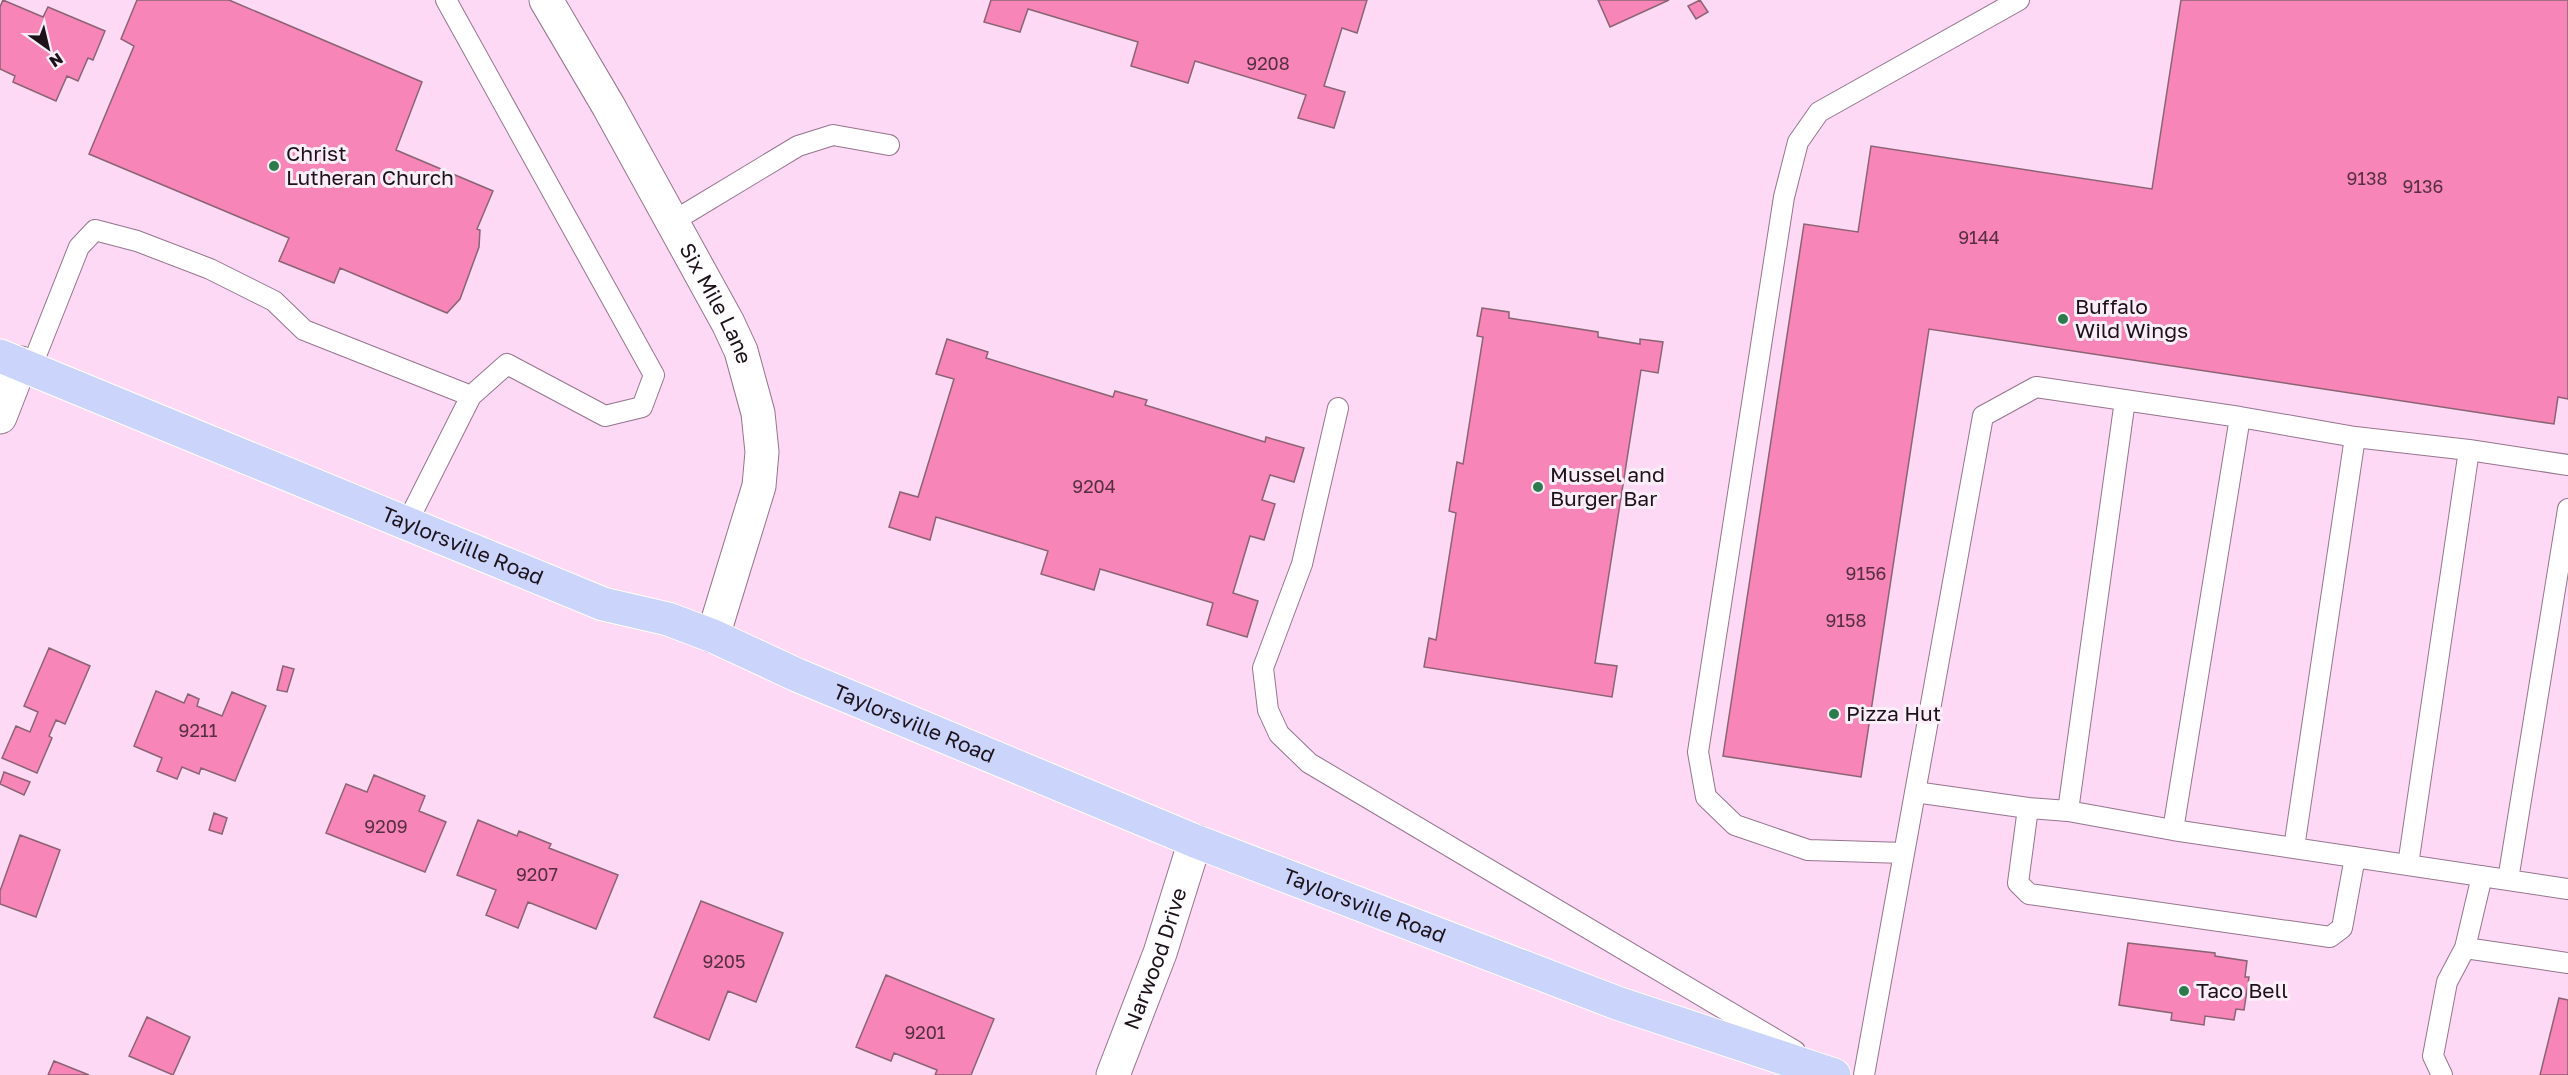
<svg xmlns="http://www.w3.org/2000/svg" width="2568" height="1075" font-family="'Golos Text',sans-serif">
<style>
.building{fill:#f885b7;stroke:#8a6473;stroke-width:1.5}
.lines{fill:none;stroke-linecap:round;stroke-linejoin:round}
.service-casing{stroke:#95758e;stroke-width:22}
.minor-casing{stroke:#95758e;stroke-width:35}
.tertiary-casing{stroke:#95758e;stroke-width:35}
.primary-casing{stroke:#fff;stroke-width:35}
.service{stroke:#fff;stroke-width:20}
.minor{stroke:#fff;stroke-width:33}
.tertiary{stroke:#fff;stroke-width:33}
.primary{stroke:#cbd4fb;stroke-width:33}
.poi-dot{fill:#2b7b4c;stroke:#fceef9;stroke-width:2}
.labels{text-anchor:middle;stroke-width:6;stroke-linejoin:round;paint-order:stroke}
.number-label{font-size:18px;fill:#542e41}
.poi-label{font-size:21px;fill:#1d111a;stroke:#fceef9;text-anchor:start}
.street-label{font-size:21px;fill:#1d111a;stroke:#fceef9}
</style>
<rect width="100%" height="100%" fill="#fdd9f5"/>
<path class="building" d="M3,0l40,17 5,-10 57,24 -12,29 -5,-2 -10,23 -11,-5 -11,25 -43,-19 2,-6 -15,-7v-62z
M137,0h92l193,82 -26,68 97,41 -16,38 3,1 -1,17 -19,52 -13,14 -107,-45 -6,15 -55,-22 10,-23 -200,-84 45,-108 -13,-7z
M991,0h376l-10,33 -15,-5 -18,58 21,6 -11,36 -36,-10 8,-23 -111,-34 -7,22 -57,-17 7,-24 -110,-33 -8,23 -36,-10z
M1598,0h71l-59,27z
M1700,0l8,12 -12,7 -8,-13z
M2181,0h387v399l-10,-2 -4,27 -625,-95 -68,448 -138,-21 81,-532 54,8 13,-86 281,43z
M1482,308l27,4v6l89,14v5l42,7v-5l23,3 -5,31 -17,-3 -46,293 22,3 -5,31 -188,-30 5,-29 7,2 20,-127 -7,-2 8,-49 6,2 20,-127 -6,-1z
M947,339l41,13 -2,6 127,39 2,-6 32,9 -2,5 120,37 1,-5 38,11 -10,34 -24,-7 -8,25 13,4 -11,36 -14,-4 -17,57 25,8 -11,36 -40,-12 6,-22 -113,-34 -6,21 -53,-16 7,-23 -112,-34 -6,23 -41,-13 11,-35 18,5 36,-118 -18,-5z
M49,648l41,18 -25,58 -9,-4 -7,16 3,2 -15,35 -35,-15 14,-32 14,6 8,-20 -14,-6z
M283,666l11,3 -7,23 -10,-2z
M156,691l28,12 4,-9 11,5 -2,7 25,10 10,-24 34,14 -31,75 -34,-13 -2,6 -17,-7 -5,12 -20,-8 5,-13 -28,-12z
M4,772l26,10 -6,13 -24,-11z
M374,775l51,21 -6,15 27,11 -21,50 -99,-39 20,-49 21,8z
M214,813l13,5 -5,16 -13,-4z
M478,820l39,16 2,-5 32,13 -2,4 69,27 -22,54 -68,-27 -10,26 -32,-13 10,-25 -39,-15z
M20,835l40,15 -24,67 -36,-13v-13z
M701,901l82,32 -27,69 -28,-11 -19,49 -55,-23z
M2128,943l87,10v3l32,5 -2,16h4l-5,33 -8,-1 -2,11 -29,-4 -1,9 -33,-5 1,-7 -53,-8z
M886,975l108,44 -23,56h-36l2,-5 -43,-17 -3,8 -35,-14z
M2559,998l9,2v75h-28z
M147,1017l43,20 -17,38 -44,-19z
M54,1061l35,14h-41z"/>
<g class="lines">
<g class="service-casing">
<path id="service" d="M672,222l126,-76 35,-11 56,10
M31,368l48,-121 16,-17 42,11 73,28 64,32 30,29 167,66
M1338,408l-36,156 -39,104 5,42 11,24 30,29 486,288
M407,523l64,-127 36,-32 98,52 37,-9 12,-32 -208,-375
M1915,792l113,16 40,3 105,19 395,59
M2028,808l-10,75 11,11 301,43 12,-9 13,-71
M2068,811l57,-411
M2173,830l67,-413
M2294,848l61,-411
M1904,853l-96,-3 -73,-25 -29,-28 -8,-45 86,-555 14,-55 21,-30 200,-112
M2408,865l61,-415
M2508,880l60,-371
M2465,948l103,15
M1864,1075l119,-659 53,-29 204,30 115,20 114,13 99,15
M2442,1075l-9,-19 14,-74 18,-34 17,-72"/>
</g>
<g class="minor-casing">
<g id="minor">
<path d="M0,417l21,-54"/>
<path id="s1" d="M1113,1075l47,-122 35,-112"/>
</g>
</g>
<g class="tertiary-casing">
<g id="tertiary">
<path id="s2" d="M546,0l63,107 119,216 13,28 17,62 4,39 -3,34 -46,150"/>
</g>
</g>
<g class="primary-casing">
<g id="primary">
<path id="s3" d="M0,356l603,248 65,15 45,17 84,39 398,166 422,162 217,72"/>
</g>
</g>
<use href="#service" class="service"/>
<use href="#minor" class="minor"/>
<use href="#tertiary" class="tertiary"/>
<use href="#primary" class="primary"/>
</g>
<g class="poi-dot">
<circle cx="274" cy="166" r="6"/>
<circle cx="2063" cy="319" r="6"/>
<circle cx="1538" cy="487" r="6"/>
<circle cx="1834" cy="714" r="6"/>
<circle cx="2184" cy="991" r="6"/>
</g>
<g class="labels">
<g class="number-label">
<text x="1268" y="70">9208</text>
<text x="2367" y="185">9138</text>
<text x="2423" y="193">9136</text>
<text x="1979" y="244">9144</text>
<text x="1094" y="493">9204</text>
<text x="1866" y="580">9156</text>
<text x="1846" y="627">9158</text>
<text x="198" y="737">9211</text>
<text x="386" y="833">9209</text>
<text x="537" y="881">9207</text>
<text x="724" y="968">9205</text>
<text x="925" y="1039">9201</text>
</g>
<g class="poi-label">
<text x="286" y="161">Christ<tspan x="286" dy="24">Lutheran Church</tspan></text>
<text x="2075" y="314">Buffalo<tspan x="2075" dy="24">Wild Wings</tspan></text>
<text x="1550" y="482">Mussel and<tspan x="1550" dy="24">Burger Bar</tspan></text>
<text x="1846" y="721">Pizza Hut</text>
<text x="2196" y="998">Taco Bell</text>
</g>
<g class="street-label">
<text dy="7" stroke="none"><textPath href="#s2" startOffset="348">Six Mile Lane</textPath></text>
<text dy="7" stroke="none"><textPath href="#s3" startOffset="500">Taylorsville Road</textPath></text>
<text dy="7" stroke="none"><textPath href="#s3" startOffset="986">Taylorsville Road</textPath></text>
<text dy="7" stroke="none"><textPath href="#s3" startOffset="1472">Taylorsville Road</textPath></text>
<text dy="7" stroke="none"><textPath href="#s1" startOffset="124">Narwood Drive</textPath></text>
</g>
</g>
<g transform="translate(48 48) rotate(146)" stroke="#fceef9" stroke-width="4.5" paint-order="stroke">
<path d="M0-4.5L10 22L0 15L-10 22Z" fill="#1d111a"/>
<text y="-9" font-size="16" font-weight="bold" text-anchor="middle" fill="#1d111a">N</text>
</g>
</svg>
